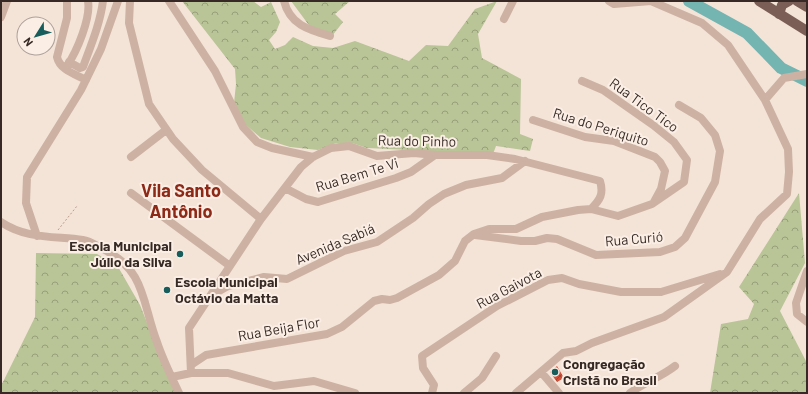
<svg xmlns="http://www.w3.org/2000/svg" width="808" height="394" font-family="Barlow,sans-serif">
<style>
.forest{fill:url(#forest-crowns)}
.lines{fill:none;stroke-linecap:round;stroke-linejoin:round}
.river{stroke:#74b4b1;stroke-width:12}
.building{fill:url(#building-cross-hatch)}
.path{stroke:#b99c8d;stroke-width:1;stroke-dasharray:2 2;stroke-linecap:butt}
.minor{stroke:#cdb2a3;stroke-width:8}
.major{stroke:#7b5e55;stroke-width:10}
.poi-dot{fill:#175d5b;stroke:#fbefe5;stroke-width:1.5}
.labels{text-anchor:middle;stroke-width:4;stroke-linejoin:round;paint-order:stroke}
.street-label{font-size:14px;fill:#372a26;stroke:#fbefe5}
.poi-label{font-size:14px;font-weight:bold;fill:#372a26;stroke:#fbefe5;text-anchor:start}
.district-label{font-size:18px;font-weight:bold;fill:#8e2817;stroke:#fbefe5}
</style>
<defs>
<pattern id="forest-crowns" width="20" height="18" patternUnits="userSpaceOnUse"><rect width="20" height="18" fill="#b9c497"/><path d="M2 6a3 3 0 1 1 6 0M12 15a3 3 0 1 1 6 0" fill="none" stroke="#979f7b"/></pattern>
<pattern id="building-cross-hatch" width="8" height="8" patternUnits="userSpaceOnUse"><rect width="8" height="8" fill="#d24f38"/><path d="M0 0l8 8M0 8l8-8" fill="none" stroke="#ab422f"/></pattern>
</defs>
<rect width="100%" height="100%" fill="#f4e4d8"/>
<path class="forest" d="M182,1h71l8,6 10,-5 9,20 -4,10 -7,8 6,9 10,-4 8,-8 20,9 20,2 22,-7 54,20 17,-16 22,1 27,-37 22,-8 -19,33 4,24 39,21 -1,55 13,5 -3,12 -34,-5 -3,8 -126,-6 -15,-5h-16l-18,7 -28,-3 -29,-9 -16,-14 -11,-21 2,-19 -1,-15z
M291,1h59l-15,13 8,8 -11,14 -4,2 -11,-2z
M799,193l6,70 -25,48 27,52v30h-97l11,-69 27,-5 6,-15 -15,-17z
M36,253l61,1 20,11 23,40 35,88h-174v-7l34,-69z"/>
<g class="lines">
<path class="river" d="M689,1l58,32 34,35 26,13"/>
</g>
<path class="building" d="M557,366l7,12 -7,4 -7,-10z"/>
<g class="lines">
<path class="path" d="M58,230l19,-24"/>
<path class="minor" d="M67,1v17l-10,39c3,13 18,17 29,23
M130,1l-1,22 20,81 24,35 29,31 59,49
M169,1l46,70 28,56 14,15 15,6 41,9
M284,1c6,24 25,29 46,35
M1,17l6,-16
M504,19l9,-18
M69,62l11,6 3,-1c8,-22 17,-43 20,-66
M67,66c10,-15 24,-48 21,-65
M765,100l19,-22 23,-4
M533,120l52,17 29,4 41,16 5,5 5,9 -4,18 -7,13
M131,157l35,-27
M285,188l21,11 12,3 78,-24 15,-6 24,-17
M131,193l99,73
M1,222c25,17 54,14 82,18 7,1 14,6 20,9 43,21 39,54 54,93 6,18 14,34 22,51
M475,235l46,6h14l12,-3 10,1 39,16 64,-3 15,-5 10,-9 30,-56 5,-31 -5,-16 -14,-17 -22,-13
M37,236l-11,-33 1,-26 54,-87 20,-41 17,-48
M807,271l-11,32 1,11 10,8
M212,295l16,-9 36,-9 23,2 57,-28 33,-9 36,-24 16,-14 15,-10 22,-9 36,-7 23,-17
M191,365l15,-10 121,-21 15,-7 32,-26 8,-2 8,1 7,-2 42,-23 16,-14 10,-20 9,-7 15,-5h27l26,-12 36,-7 13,-1 27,7 34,-12 32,-22 3,-22 -13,-18 -21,-17 -50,-35 -21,-9
M541,372l18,21
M191,373l-2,-45 72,-109 40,-52 12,-10 18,-9 18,-2 28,10 37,-3 21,2h52l28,4 85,22c4,13 0,19 -9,28
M172,377l19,-4h37l46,13 40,-5 41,12
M432,393l2,-8 -11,-17 -1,-12 75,-50 51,-26 14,-2 17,6 42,8h40l59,-18
M464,393l18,-15 14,-22
M516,393l47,-40 13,-2 16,-8 72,-26 63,-45 33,-53 27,-25 2,-22 -1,-23 -23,-49 -37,-55 -26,-22 -51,-22 -37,3 -5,-3
M630,393c15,-11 31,-16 45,-27"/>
<path class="major" d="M759,1l48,30
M797,1l10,6
M779,14l3,-9 7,-4"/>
</g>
<g class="poi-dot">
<circle cx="180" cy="254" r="4"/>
<circle cx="167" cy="290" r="4"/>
<circle cx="555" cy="372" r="4"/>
</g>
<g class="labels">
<g class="street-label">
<text transform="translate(644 105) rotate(36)" y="5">Rua Tico Tico</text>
<text transform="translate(601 127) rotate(17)" y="5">Rua do Periquito</text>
<text transform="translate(417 141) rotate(1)" y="5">Rua do Pinho</text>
<text transform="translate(357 175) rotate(-17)" y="5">Rua Bem Te Vi</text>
<text transform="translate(634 239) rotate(-5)" y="5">Rua Curió</text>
<text transform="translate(335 244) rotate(-23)" y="5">Avenida Sabiá</text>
<text transform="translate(509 288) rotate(-28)" y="5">Rua Gaivota</text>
<text transform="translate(279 329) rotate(-10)" y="5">Rua Beija Flor</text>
</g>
<g class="poi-label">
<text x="172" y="251" text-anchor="end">Escola Municipal<tspan x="172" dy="16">Júlio da Silva</tspan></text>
<text x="175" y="287">Escola Municipal<tspan x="175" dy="16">Octávio da Matta</tspan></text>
<text x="563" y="369">Congregação<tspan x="563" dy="16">Cristã no Brasil</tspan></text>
</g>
<g class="district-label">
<text x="181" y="197">Vila Santo<tspan x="181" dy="21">Antônio</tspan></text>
</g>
</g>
<rect width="808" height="394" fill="none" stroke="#372a26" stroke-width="4"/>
<g transform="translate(36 36) rotate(233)"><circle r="19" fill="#fbefe5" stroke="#ada099"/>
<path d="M0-3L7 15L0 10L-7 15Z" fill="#175d5b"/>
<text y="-6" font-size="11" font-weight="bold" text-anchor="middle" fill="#372a26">N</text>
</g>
</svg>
